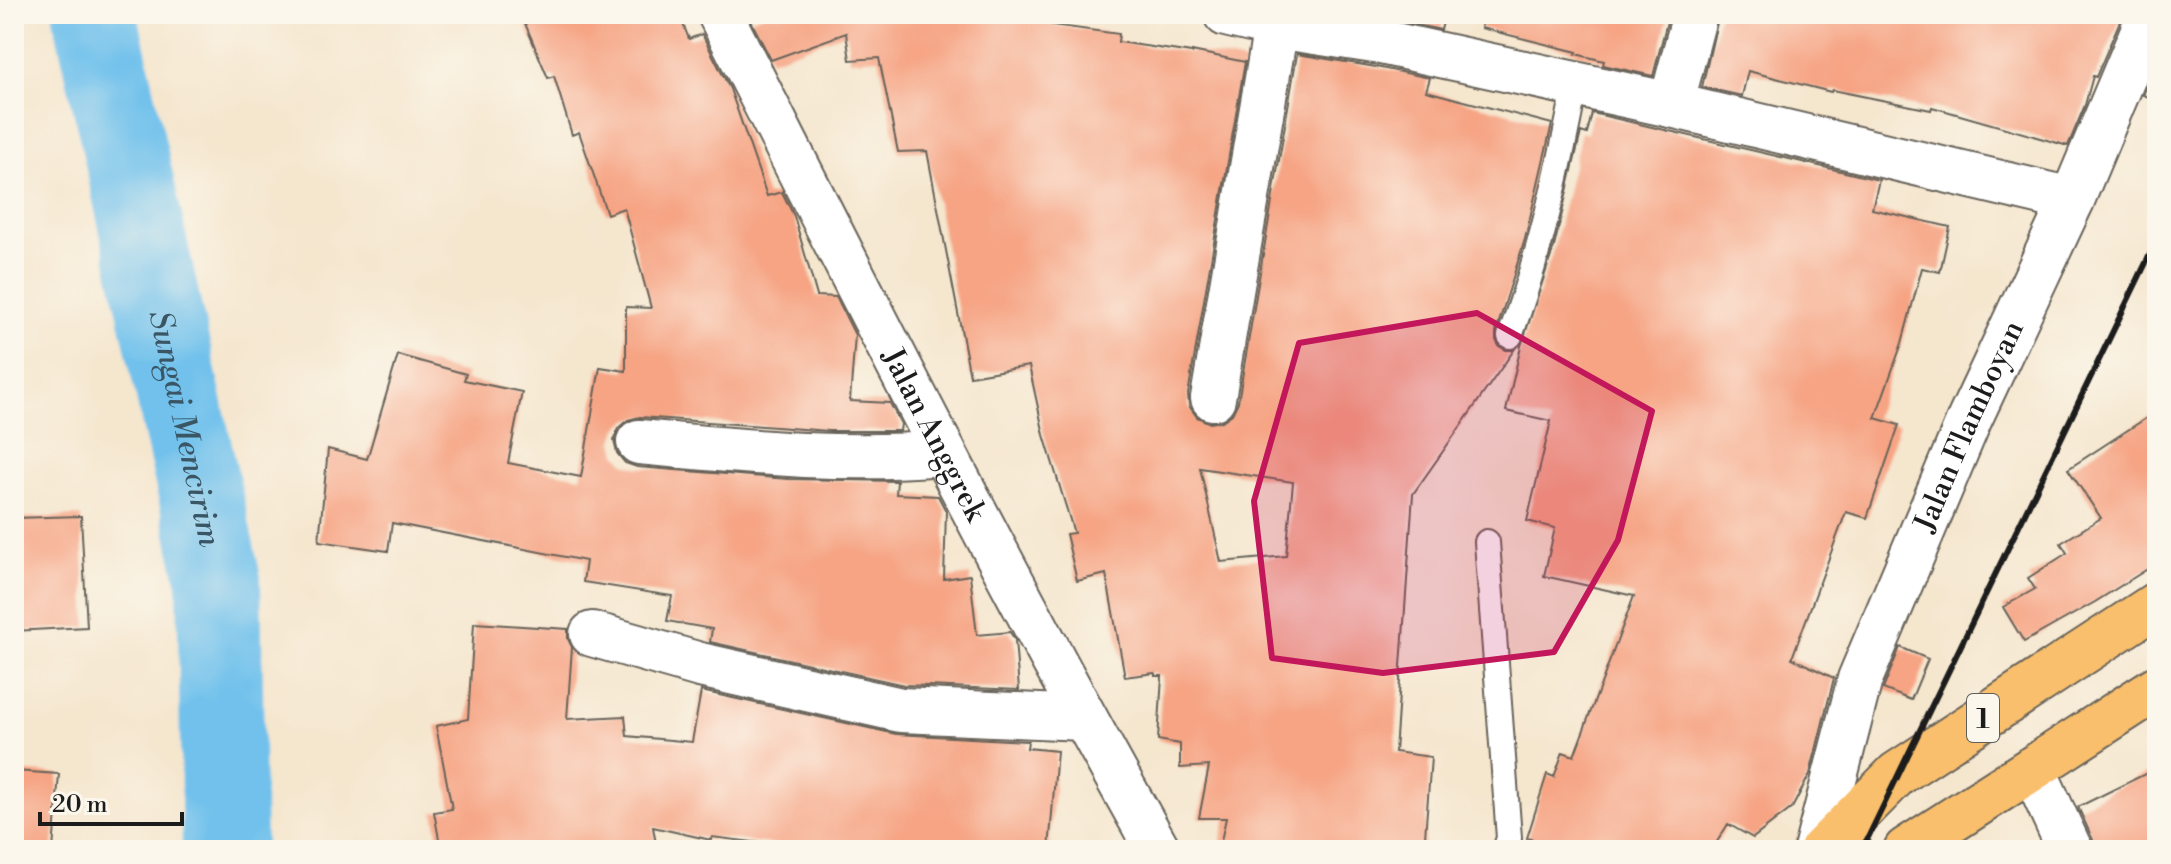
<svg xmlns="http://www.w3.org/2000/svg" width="2171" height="864" font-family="'Libre Bodoni',serif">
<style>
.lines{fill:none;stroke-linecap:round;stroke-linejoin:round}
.river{stroke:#71c1ec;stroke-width:84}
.building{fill:#f6a484;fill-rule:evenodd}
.service-casing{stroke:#68635a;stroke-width:28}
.minor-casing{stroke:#68635a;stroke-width:48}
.primary-casing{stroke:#68635a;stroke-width:48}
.service{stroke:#fff;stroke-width:24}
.minor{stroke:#fff;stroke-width:44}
.primary{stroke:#f9bf6d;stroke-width:44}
.rail{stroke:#1c1c1c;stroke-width:6}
.marked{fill:#c2185b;fill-opacity:0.2;stroke:#c2185b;stroke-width:6;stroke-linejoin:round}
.labels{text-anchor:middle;stroke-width:6;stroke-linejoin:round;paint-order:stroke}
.shield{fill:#fbf7ec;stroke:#5f5e5a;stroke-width:2}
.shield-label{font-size:28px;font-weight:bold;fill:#1c1c1c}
.street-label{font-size:30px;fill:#1c1c1c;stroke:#fbf7ec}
.water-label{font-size:32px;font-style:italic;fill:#3a5665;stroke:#fbf7ec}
</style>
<rect width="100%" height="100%" fill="#fbf7ec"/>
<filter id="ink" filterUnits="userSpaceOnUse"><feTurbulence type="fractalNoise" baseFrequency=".0125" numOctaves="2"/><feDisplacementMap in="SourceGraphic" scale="16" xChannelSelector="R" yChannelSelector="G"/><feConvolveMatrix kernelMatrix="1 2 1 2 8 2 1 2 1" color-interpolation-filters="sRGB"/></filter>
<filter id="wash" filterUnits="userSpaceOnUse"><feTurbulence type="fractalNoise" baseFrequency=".006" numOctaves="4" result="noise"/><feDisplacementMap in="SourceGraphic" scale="32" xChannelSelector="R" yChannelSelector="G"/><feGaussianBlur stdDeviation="1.8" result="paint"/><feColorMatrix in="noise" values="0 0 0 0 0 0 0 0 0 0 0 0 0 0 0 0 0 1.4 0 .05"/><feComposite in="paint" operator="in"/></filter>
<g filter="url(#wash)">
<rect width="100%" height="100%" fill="#f5e6ce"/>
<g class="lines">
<path class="river" id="s1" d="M95,14l124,567 5,269"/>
</g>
<g id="blocks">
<path class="building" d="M521,14h158l10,25 13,-5 28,55 37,107 15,-4 12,24 23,80 19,1 19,38 -5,66 40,2 11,21 -1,7h-71l-189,-14 -12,3 -10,8 -4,13 3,12 8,10 12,4 152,12 108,2 -1,13 42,2 8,15 -2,68 26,-4 7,60 33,-3 5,8 4,50 -115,-5 -194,-43 2,-13 -45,-8 5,-25 -89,-14 3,-21 -194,-38 -4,28 -69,-10 9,-92 39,10 31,-104 68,19 -2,6 58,12 -14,71 73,14 19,-110 26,4v-64l25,1 -27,-100 -17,6 -28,-82 -7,3 -18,-59 -6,2z
M766,14h287l-1,11 67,9 -1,8 74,11v-2l53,11 -57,332 1,12 8,11 13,6 12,-2 10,-7 6,-12 59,-348 79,13 54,11 -4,13 126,33 -27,115 -29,93v8l3,6 7,4h8l-101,144 -18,258 36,5 -7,93h-205l7,-32h-27l10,-52 -29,2v-24l-22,-4 4,-64h-7v-3l-30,4 -19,-103 -29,7 -11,-47 8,-1 -30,-98 -15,-69 -59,10 -43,-225 -29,1 -19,-94 -29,2 -4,-27 -75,27 -21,-41zM1200,468l93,14 -7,74 -65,6z
M1363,14h82l-4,16z
M1483,14h186l-16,62 -50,-11 1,-4 -28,-7 1,-2 -96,-24z
M1719,14h404l-27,63 -3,-1 -8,29 -17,41 -136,-39 -1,3 -99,-20 -1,2 -83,-21 -6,25 -40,-9z
M2157,62v38l-14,-5z
M1592,113l287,67 -7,29 78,18 -10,45 -18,-4 -20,75 -27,75 24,7 -32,93 -21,-6 -54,146 42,20 -24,96 -18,34 -39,30 -25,-14 -16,26h-148l-37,-12 20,-64 7,3 9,-25 11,4 60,-160 -90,-20 11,-48 -28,-7 24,-100 -45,-10 15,-65 33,-99 27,-115 6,2z
M2157,411v152l-62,39 -71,40 -21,-35 32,-18 -7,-11 39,-25 -6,-10 40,-25 -33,-49z
M81,516l6,111 -73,4v-113z
M474,623l94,6v10l4,8 -5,72 58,-3 2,20 65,6 9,-51 195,43 132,7 -1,7 30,3 -8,99h-129v-2l-100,-5 -1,7 -107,-13 -1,3 -58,-13 4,23h-216l-7,-38 18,-3 -16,-83 32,-7z
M1900,647l28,12 -17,41 -28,-11z
M2157,768v82h-62l-2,-10 -15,-33z
M14,771l45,3 -6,76h-39z"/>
</g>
</g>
<g filter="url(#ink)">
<use href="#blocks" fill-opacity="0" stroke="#68635a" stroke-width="2"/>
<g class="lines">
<g class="service-casing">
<path id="service" d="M1510,336c30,-82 49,-165 65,-250
M1487,542l22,296 -4,12"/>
</g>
<g class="minor-casing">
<g id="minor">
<path id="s2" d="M720,14c142,281 284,562 438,836"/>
<path d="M1226,14l50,12 105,16 290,63 401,95"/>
<path d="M1671,105l24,-91"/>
<path d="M1213,398l63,-372"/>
<path d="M639,442c101,9 202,20 303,11"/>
<path d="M592,634l108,31 201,45 183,8"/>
<path d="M2033,769l37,81"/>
<path id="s3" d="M1816,850l44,-171 110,-261 102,-218 78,-186"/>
</g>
</g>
<g class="primary-casing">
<path id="primary" d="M1822,850l75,-76 260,-170
M1906,850l251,-162"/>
</g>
<use href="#service" class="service"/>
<use href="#minor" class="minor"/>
<use href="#primary" class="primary"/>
<path class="rail" d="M1862,850l295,-610"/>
</g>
</g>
<path class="marked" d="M1477,313l175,98 -34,129 -64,112 -171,21 -111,-15 -18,-157 45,-158z"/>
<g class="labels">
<rect class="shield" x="1967" y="694" width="32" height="48" rx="6"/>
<g class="shield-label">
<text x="1983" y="728">1</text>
</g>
<g class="street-label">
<text dy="10" stroke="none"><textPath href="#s3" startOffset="452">Jalan Flamboyan</textPath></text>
<text dy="10" stroke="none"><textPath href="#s2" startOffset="472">Jalan Anggrek</textPath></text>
</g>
<g class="water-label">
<text dy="11" stroke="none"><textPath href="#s1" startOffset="424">Sungai Mencirim</textPath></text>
</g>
</g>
<rect width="2171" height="864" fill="none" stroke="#fbf7ec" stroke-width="48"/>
<path d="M40 812v12h142v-12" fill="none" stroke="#1c1c1c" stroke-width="4"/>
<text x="52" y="812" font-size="24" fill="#1c1c1c" stroke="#fbf7ec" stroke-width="6" paint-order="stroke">20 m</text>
</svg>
